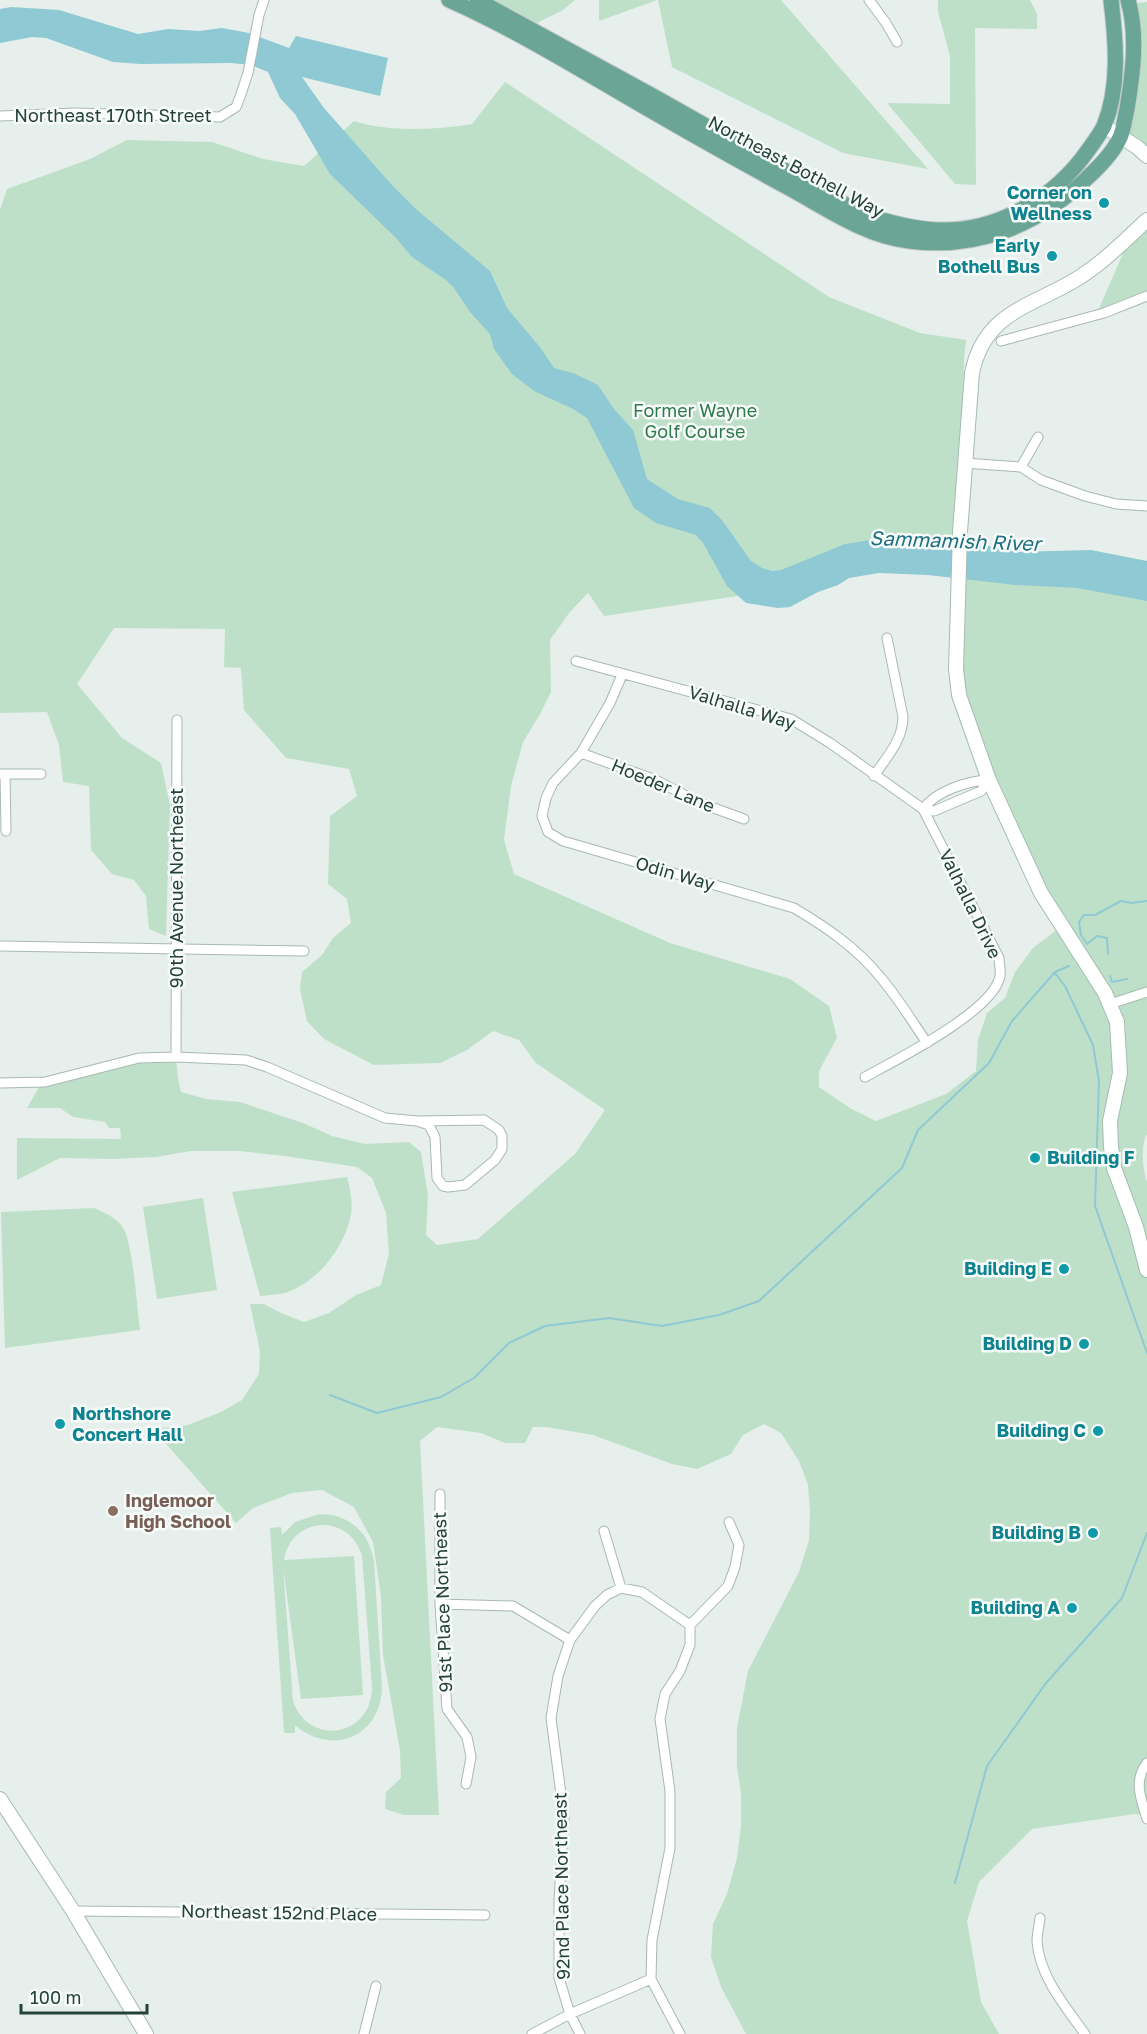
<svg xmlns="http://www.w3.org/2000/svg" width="1147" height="2034" font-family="'Golos Text',sans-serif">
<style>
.green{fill:#bfe0c8;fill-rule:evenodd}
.water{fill:#8ec9d4}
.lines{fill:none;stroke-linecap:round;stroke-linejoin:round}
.stream{stroke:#8ec9d4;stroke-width:2}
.minor-casing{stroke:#a8b8b2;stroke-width:11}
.secondary-casing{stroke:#a4bbb3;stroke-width:16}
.primary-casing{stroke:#c2cac8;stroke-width:17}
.minor{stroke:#fff;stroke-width:9}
.secondary{stroke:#fff;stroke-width:14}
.primary{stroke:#6aa596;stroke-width:15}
.culture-dot{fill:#0f9aa8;stroke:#f7fbf9;stroke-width:2}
.education-dot{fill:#8d6e63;stroke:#f7fbf9;stroke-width:2}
.labels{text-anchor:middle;stroke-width:5;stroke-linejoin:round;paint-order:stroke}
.street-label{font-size:18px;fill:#24423a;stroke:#f7fbf9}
.culture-label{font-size:18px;font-weight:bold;fill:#0d838f;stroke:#f7fbf9;text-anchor:end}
.park-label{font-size:18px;fill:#2d7a4b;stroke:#f7fbf9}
.education-label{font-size:18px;font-weight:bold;fill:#785e54;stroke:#f7fbf9;text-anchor:start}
.water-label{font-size:20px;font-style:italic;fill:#1c6f80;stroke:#f7fbf9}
</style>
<rect width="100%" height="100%" fill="#e6efeb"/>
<path class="green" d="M489,0h86l-12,10 -26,13z
M599,0h58l-58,21z
M658,0h123l147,169 -85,-16 -171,-86z
M938,0h92l7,14v15l-62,-1 1,157 -21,-1 -68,-81 63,1v-48l-12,-44z
M1147,2v154l-26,-19 8,-133z
M505,82l324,215 91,36 46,7 -2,19 -2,201 -49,1 -142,30 -167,25 -16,-23 -19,20 -19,27 1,52 -11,22 -17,28 -12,44 -7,54 10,34 156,69 120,36 39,27 8,32 -18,33v16l31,21 26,13 70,-27 30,-23 2,-31 9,-27 18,-15 10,-26 18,-24 29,-22 -20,-32 -83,-199 3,-134 185,15v558c-7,12 -4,35 0,48v633l-12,-1 -103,15 -53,53 -12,39 14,81 18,32h-253l-25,-47 -10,-30 2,-33 14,-30 10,-36 4,-32v-32l-4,-28v-38l11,-57 51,-99 10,-32 1,-28 -2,-27 -9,-24 -18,-28 -17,-9 -21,11 -12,19 -34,15 -25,-5 -79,-29 -47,-8h-13l-8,16h-20l-24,-10 -44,-6 -17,14 19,374h-35l-19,-6 1,-17 15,-14 -1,-27 -17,-96 -2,-58 -8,-55 -19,-35 -32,-17 -30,3 -39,15 -17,15 -83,-94 35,-4 33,-13 21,-12 17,-26 1,-23 -10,-47h14l17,9 23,9 25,-9 27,-18 25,-10 8,-31 -3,-41 -14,-35 -15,-11 -72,-11 -46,-5h-48l-35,6 -43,2 -53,-1 -43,22v-42l104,1 -1,-11h-11l-4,-6 -32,-5 -13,-9h-33l15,-26 97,-24 37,-1 2,22 3,13 25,7 34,3 63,21 29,13 33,8 44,-2 12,10 7,44 -2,39 11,10 41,-6 97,-85 30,-44 -69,-47 -17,-23 -26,-9 -26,19 -27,13 -66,2 -50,-26 -17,-18 -7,-32 2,-17 20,-17 11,-17 18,-15 -4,-24 -19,-15 2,-68 27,-20 -8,-27 -63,-11 -42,-48 -3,-42 -17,-1 1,-38 -111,-1 -37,56 45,54 39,25 9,42 -4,131 -17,-7 -3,-33 -12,-16 -22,-6 -21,-24 -2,-64 -26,-4 -4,-37 -12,-33 -47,1v-503l7,-21 83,-30 37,-19 85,2 51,17 41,7 50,-45c31,11 86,9 118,3z
M1147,220v79l-50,14 34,-78z
M347,1177c3,11 6,25 4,37 -6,33 -32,66 -63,78 -9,3 -19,3 -28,4l-28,-104z
M203,1198l14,92 -60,9 -14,-92z
M94,1208c11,5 21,9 28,18 11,15 15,82 18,104l-135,18 -4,-136z
M319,1514c30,0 50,18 55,47l8,126c-1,50 -50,70 -87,38v8h-11l-14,-205 11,-1 1,8 13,-13zM327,1525c18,3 29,13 35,30l10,133c-1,49 -63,59 -79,13l-10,-134 18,132 62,-4 -9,-139 -70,4c4,-23 21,-36 43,-35z"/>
<path class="water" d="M11,7l48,3 79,24 30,-5 31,2 23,-3 27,5 40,15 7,-12 92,22 -8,38 -78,-19 22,31 67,76 26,26 73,61 17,37 32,38 15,22 19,5 25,12 16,24 19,21 14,49 31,20 32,9 12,12 29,41 11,7 10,3 9,-1 64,-26 25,-4 25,-1 26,-1 48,4 47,10 75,-2 56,11v40l-70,-13 -62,-3 -87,-10 -49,-2 -30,5 -11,7 -20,7 -28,15 -12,1 -32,-5 -19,-17 -24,-43 -7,-8 -40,-12 -22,-15 -47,-90 -14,-9 -39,-18 -22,-17 -18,-25 -4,-15 -20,-22 -16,-24 -8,-8 -34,-23 -16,-19 -66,-64 -35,-60 -15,-16 -12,-26 -17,-7 -20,-2 -90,1 -28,-2 -67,-24 -14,-1 -32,6v-34z"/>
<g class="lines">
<path class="stream" d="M1108,954l-1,-16 -10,-2 -10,8 -6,-9 -2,-13 5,-7h11l26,-14 10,2 16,-2
M1055,973l10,13 28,59 6,36 -4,125 52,147
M1110,976l2,6 15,-3
M330,1395l47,18 64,-16 33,-19 35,-35 36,-17 64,-8 53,8 57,-11 40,-14 143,-133 16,-38 71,-67 23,-42 43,-49 14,-6
M955,1883l32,-117 59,-83 76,-85 25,-65"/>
<g class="minor-casing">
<path id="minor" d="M869,0l17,23 11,19
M0,116l75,-3 145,4 16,-10 4,-10 8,-24 11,-58 5,-15
M1001,341l103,-28 43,-17
M964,463l57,4 20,13 44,16 31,8 31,2
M1021,467l17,-30
M576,661l215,58 39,24 93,66 11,2 47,-20 8,-11
M622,675l-12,28 -29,50 -28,30 -7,15 -4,18 6,16 15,9 231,67c32,19 63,40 87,70 17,20 31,43 46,65
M581,753l75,27 44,23 44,16
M0,774h41
M5,774l1,57
M874,776c12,-18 29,-36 29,-59l-16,-79
M923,809c13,-18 44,-28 66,-29
M0,946l304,5
M1110,1004l37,-12
M176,1057l1,-337
M865,1077c31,-17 129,-66 135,-101 1,-5 -1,-13 -1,-18l-76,-149
M0,1083l45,-1 94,-24 37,-1 70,3 21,7 118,51 32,3 67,-1 15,10 3,6v13l-7,11 -30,25 -17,2 -5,-1 -6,-8 -2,-41 -6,-12 -12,-4
M440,1494v110l7,105 20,28 4,20 -5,27
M604,1531l17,57
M440,1604l73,2 57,34
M690,1625l38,-39 7,-19 4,-22 -10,-23
M1147,1763c-14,18 -6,36 0,56
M73,1911l412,4
M1040,1918c-1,8 -3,16 -3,24 3,35 28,64 48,92
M364,2034l12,-48
M532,2034l38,-20 81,-35
M580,2034l-10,-20 -11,-36v-77l5,-84 -13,-99 7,-42 12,-36 25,-34 12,-11 14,-7 21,4 48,33
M680,2034l-29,-55 1,-39 18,-92v-57l-10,-72 5,-25 15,-23 10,-26v-20"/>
</g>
<g class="secondary-casing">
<path id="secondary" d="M1104,126l33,21 10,9
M1147,220c-22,20 -42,41 -67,57 -47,30 -95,33 -108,96l-12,159 -4,137 3,26 30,85 52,113 64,100 12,29 3,51 -10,48 1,26 3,21 22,59 11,43
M0,1799l73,112 73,123"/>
</g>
<g class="primary-casing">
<path id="primary" d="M449,0c61,27 119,62 177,96 53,31 108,62 163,92 37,20 76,48 120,53 68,9 130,-16 178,-63 12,-11 28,-27 34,-43 3,-8 4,-18 6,-26 6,-36 11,-74 1,-109
M477,0l174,95 211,119c25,8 50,15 76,16 60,2 117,-32 151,-81 5,-7 11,-15 15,-23 16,-39 12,-85 7,-126"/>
</g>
<use href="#minor" class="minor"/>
<use href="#secondary" class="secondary"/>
<use href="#primary" class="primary"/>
</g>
<g class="culture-dot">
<circle cx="1104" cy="203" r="6"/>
<circle cx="1052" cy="256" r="6"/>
<circle cx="1035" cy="1158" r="6"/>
<circle cx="1064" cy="1269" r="6"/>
<circle cx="1084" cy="1344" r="6"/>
<circle cx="60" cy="1424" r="6"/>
<circle cx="1098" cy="1431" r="6"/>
<circle cx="1093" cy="1533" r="6"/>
<circle cx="1072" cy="1608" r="6"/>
</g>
<circle class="education-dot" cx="113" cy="1511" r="6"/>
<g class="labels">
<g class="street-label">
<text x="113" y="122">Northeast 170th Street</text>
<text transform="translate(796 167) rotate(28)" y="6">Northeast Bothell Way</text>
<text transform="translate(742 708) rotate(17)" y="6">Valhalla Way</text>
<text transform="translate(663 786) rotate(23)" y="6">Hoeder Lane</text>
<text transform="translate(675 874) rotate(16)" y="6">Odin Way</text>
<text transform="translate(177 888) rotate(-90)" y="6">90th Avenue Northeast</text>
<text transform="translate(970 904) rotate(64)" y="6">Valhalla Drive</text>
<text transform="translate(443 1602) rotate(-92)" y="6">91st Place Northeast</text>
<text transform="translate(562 1886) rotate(-91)" y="6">92nd Place Northeast</text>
<text transform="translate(279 1913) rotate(1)" y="6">Northeast 152nd Place</text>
</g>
<g class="culture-label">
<text x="1092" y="199">Corner on<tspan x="1092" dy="21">Wellness</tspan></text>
<text x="1040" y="252">Early<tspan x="1040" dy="21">Bothell Bus</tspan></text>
<text x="1047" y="1164" text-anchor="start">Building F</text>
<text x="1052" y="1275">Building E</text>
<text x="1072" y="1350">Building D</text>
<text x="72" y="1420" text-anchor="start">Northshore<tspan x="72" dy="21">Concert Hall</tspan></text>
<text x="1086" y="1437">Building C</text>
<text x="1081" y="1539">Building B</text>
<text x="1060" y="1614">Building A</text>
</g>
<g class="park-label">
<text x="695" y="417">Former Wayne<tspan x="695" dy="21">Golf Course</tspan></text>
</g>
<g class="education-label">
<text x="125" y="1507">Inglemoor<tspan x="125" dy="21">High School</tspan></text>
</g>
<g class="water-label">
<text transform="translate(955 541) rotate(2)" y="7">Sammamish River</text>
</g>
</g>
<path d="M21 2004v9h126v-9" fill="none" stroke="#24423a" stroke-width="3"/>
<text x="30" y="2004" font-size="18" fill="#24423a" stroke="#f7fbf9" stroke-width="4.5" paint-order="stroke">100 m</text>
</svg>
